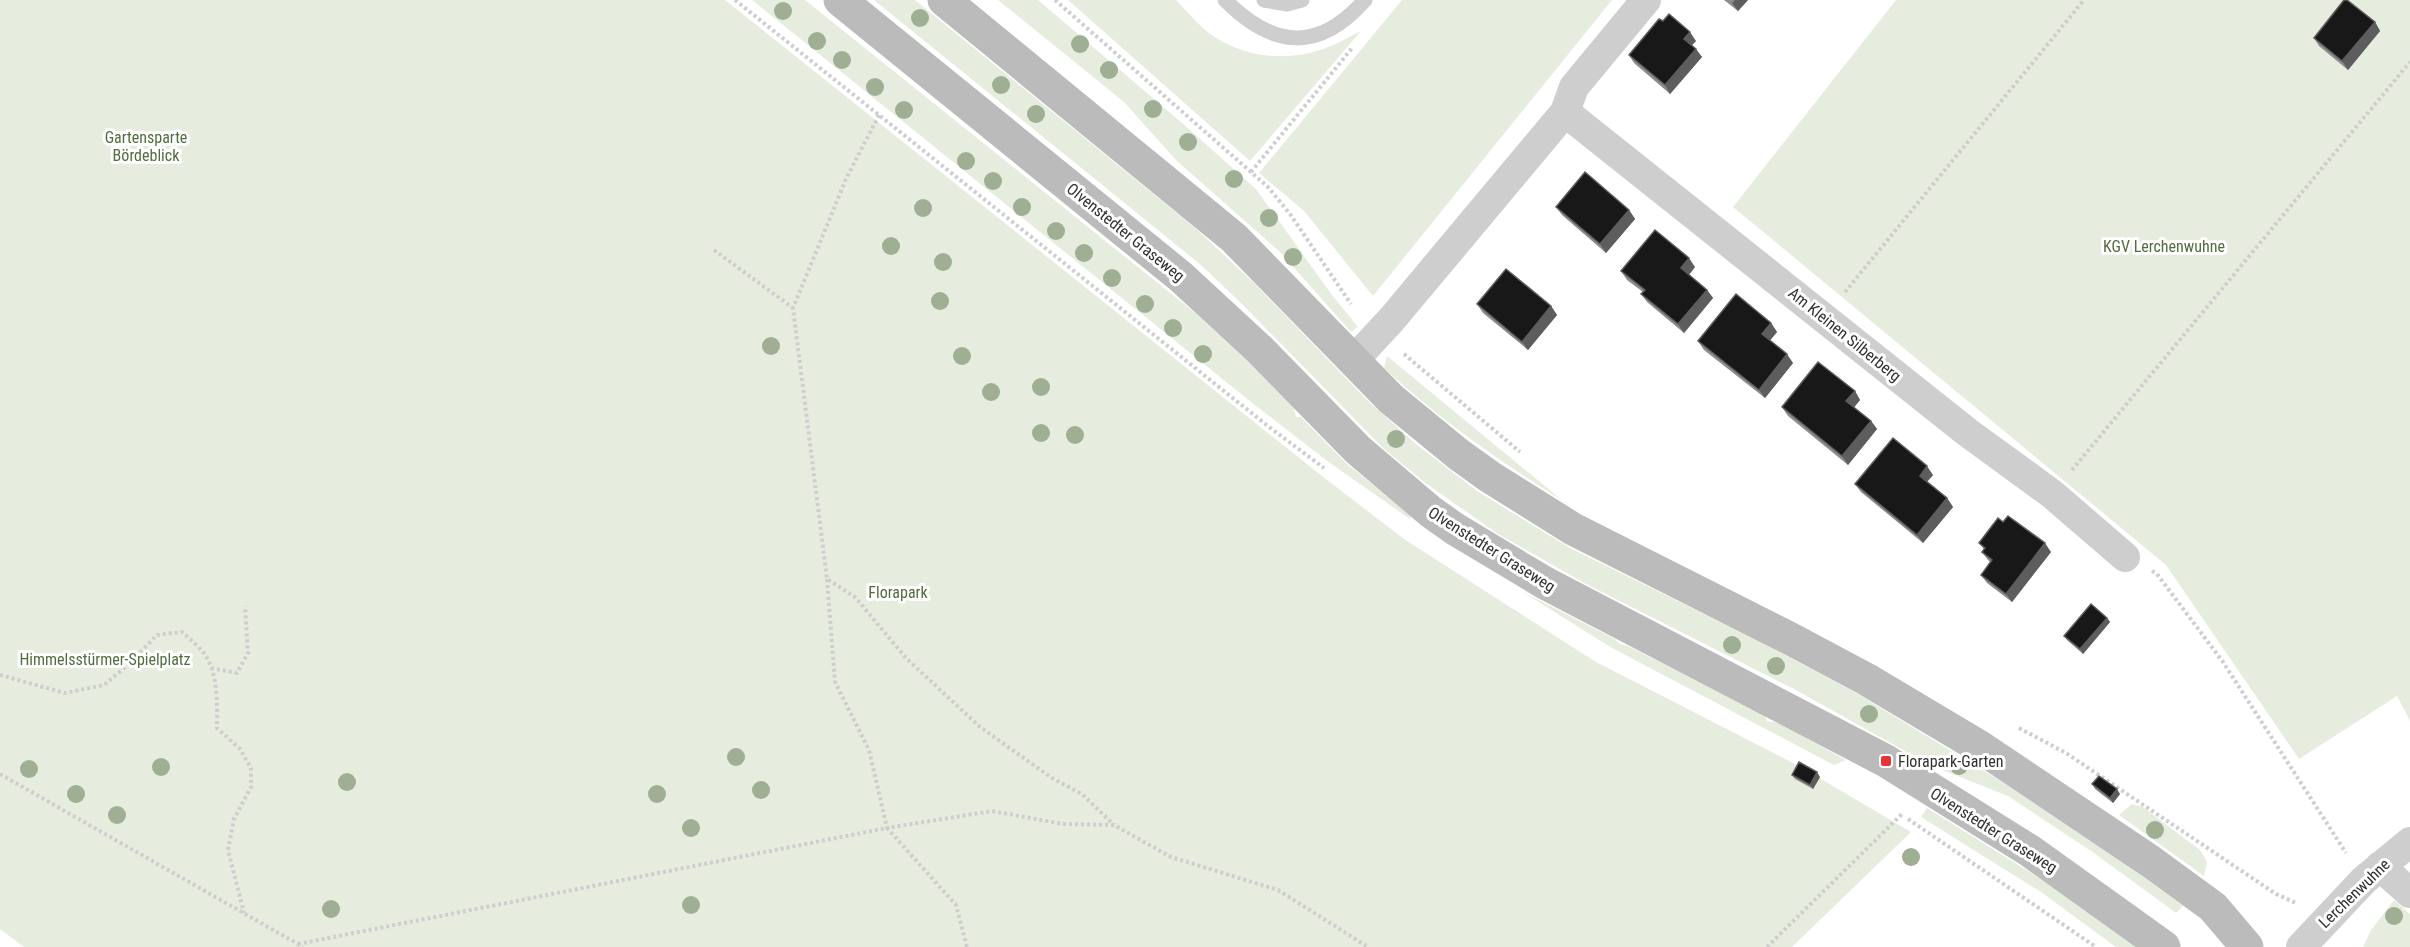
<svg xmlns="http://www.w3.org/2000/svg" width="2410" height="947" font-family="'Roboto Condensed',sans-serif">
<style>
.green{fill:#e6eddf}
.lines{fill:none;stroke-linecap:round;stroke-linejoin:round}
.path{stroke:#cecece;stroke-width:4;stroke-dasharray:3 3;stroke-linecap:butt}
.lane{stroke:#cecece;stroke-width:15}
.street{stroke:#cecece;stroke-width:30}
.secondary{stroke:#bbb;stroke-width:33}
.tree{fill:#9faf94}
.wall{fill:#8c8c8c}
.shaded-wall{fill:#5d5d5d}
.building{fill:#181818;stroke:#5d5d5d;stroke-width:1.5}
.poi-dot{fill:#e63436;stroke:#fff;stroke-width:2}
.labels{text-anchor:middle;stroke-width:6;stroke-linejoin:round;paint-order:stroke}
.park-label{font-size:16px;fill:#506d3d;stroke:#fff}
.street-label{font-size:16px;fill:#313131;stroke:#fff}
.poi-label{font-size:16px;fill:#313131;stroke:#fff;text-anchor:start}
</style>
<rect width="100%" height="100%" fill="#fff"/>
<path class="green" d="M0,0h725l597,476 82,63 192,123 203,104 112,66 -119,115h-1768l-24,-18z
M752,0h53l389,312 61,56 39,40 2,9h5l45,46 65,53 -1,3 -80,-56 -74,-57z
M874,0h41l279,227 60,56 113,117 49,44 61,47 93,57 189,93 94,50 154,94 129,86 47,35 -7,7 -82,-60 -86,-57 -78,-31 -136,-76 -208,-105 -88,-50 -74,-52 -40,-33 -142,-145 -41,-39z
M998,0h40l143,122 75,67 76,106 26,32 -7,5 -70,-79 -105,-93 -52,-58z
M1068,0h108c10,10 19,21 29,30 34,27 78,33 118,19 13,-4 26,-12 38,-18l-111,130z
M1402,0h210l-239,296 -69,-85 -45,-38z
M1896,0h514v721l-13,-25 -98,63 -133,-194 -433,-358z
M1387,356l176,145c-64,-40 -124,-82 -179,-133z
M1523,592l92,47 5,5 8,2 136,68 3,7 12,2 67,37 -12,5 -222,-117z
M2132,804l11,3 57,43 7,12 -3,14 -85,-61z
M1927,808l149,93 9,10 5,1 48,35h-22l-75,-55 -120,-75z
M2394,900l16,14v33h-47l8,-17z"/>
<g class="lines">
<path class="path" d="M735,0l534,427 55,41
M1055,0l213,187 22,27 61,90
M879,115l-33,64 -53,129 34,271 28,18 51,61 74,69 72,51 30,16 32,31
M1251,172l102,-125
M714,250l79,58
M1845,292l239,-292
M1404,354l116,98
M2072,470l338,-408
M2152,571l5,3 66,88 123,191
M827,579l8,103 34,68 18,78 105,-17 71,13 51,1 57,32 107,33 90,57
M211,668l26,5 11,-20 -3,-47
M0,675l65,18 39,-8 25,-21 28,-29 25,-3c7,6 15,13 21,20 16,20 14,53 14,76l23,21 11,19v19l-17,32 -6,31 16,63
M2019,728l47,25 210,141 20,9
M0,774l303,173
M1908,819l188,128
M298,944l589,-116 69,77 11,42
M1767,947l135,-133"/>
<path class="lane" d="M1225,0c48,48 93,53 140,0
M1264,0l23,4 15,-4"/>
<path class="street" d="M1565,112l9,-25 72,-87
M1353,361l39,-42 173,-207 402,320 85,62 73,63
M2380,866l30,27
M2301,947l63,-67 46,-38"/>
<path class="secondary" d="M840,0l341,277 79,73 98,100 73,62 24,17 90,54 341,178 144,90 134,96
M944,0l290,238 157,161 67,55 32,23 83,52 218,110 75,40 114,68 170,114 63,46 34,40"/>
</g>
<g class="tree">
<circle cx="783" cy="11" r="9"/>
<circle cx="920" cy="18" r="9"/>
<circle cx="817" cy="41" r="9"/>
<circle cx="1080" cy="44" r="9"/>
<circle cx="842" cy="60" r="9"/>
<circle cx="1109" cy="70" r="9"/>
<circle cx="1001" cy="85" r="9"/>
<circle cx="875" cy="87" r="9"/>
<circle cx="1153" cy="109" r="9"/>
<circle cx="904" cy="110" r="9"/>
<circle cx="1036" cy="114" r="9"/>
<circle cx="1188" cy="142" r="9"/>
<circle cx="966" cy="161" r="9"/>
<circle cx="1234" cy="179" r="9"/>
<circle cx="993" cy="181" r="9"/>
<circle cx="1022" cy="207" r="9"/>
<circle cx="923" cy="208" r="9"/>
<circle cx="1269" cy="218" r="9"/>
<circle cx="1056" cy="231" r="9"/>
<circle cx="891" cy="246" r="9"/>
<circle cx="1084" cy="253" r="9"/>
<circle cx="1293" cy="257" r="9"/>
<circle cx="943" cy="262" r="9"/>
<circle cx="1112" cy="278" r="9"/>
<circle cx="940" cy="301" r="9"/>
<circle cx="1145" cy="304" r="9"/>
<circle cx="1173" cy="328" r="9"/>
<circle cx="771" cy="346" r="9"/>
<circle cx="1203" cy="354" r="9"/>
<circle cx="962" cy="356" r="9"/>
<circle cx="1041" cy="387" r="9"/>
<circle cx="991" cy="392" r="9"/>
<circle cx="1041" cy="433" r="9"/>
<circle cx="1075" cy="435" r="9"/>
<circle cx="1396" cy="439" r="9"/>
<circle cx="1732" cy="645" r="9"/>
<circle cx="1776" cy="666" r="9"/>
<circle cx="1869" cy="714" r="9"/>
<circle cx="736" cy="757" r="9"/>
<circle cx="1959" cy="766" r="9"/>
<circle cx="161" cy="767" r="9"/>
<circle cx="29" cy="769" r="9"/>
<circle cx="347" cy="782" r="9"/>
<circle cx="761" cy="790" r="9"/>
<circle cx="76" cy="794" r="9"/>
<circle cx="657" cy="794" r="9"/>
<circle cx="117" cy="815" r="9"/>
<circle cx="691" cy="828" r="9"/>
<circle cx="2155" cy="830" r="9"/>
<circle cx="1911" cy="857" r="9"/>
<circle cx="691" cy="905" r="9"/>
<circle cx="331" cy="909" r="9"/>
<circle cx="2394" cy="916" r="9"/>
</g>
<path class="wall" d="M1724,0h24l-10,11z
M2375,22l5,9 -32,39 -29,-24 -5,-8z
M1696,41l-4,4 10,12 -32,37 -36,-31 -5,-8z
M1556,207l73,3 6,9 -29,34 -44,-38z
M1695,267l-6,8 18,15 6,8 -29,35 -37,-31 -6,-8 2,-2 -16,-12 -6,-9z
M1477,304l74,2 6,9 -29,35 -45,-37z
M1771,323l6,9 -7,8 23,23 -28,35 -61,-48 -6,-9z
M1855,391l5,9 -6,7 17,14 6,8 -29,36 -60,-49 -6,-9z
M1933,475l-6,7 20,16 6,9 -30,36 -62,-51 -6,-8z
M2003,522l48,30 -39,50 -25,-19 -6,-8 9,-13 -2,-2 -6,-8 2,-3 -5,-6z
M2107,618l3,4 -27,32 -16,-14 -3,-4z
M1792,775l28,2 -7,12 -18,-10z
M2092,784l28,10 -7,9 -18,-14z"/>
<path class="shaded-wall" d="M1735,0h13l-10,11 -6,-8z
M2375,22l5,9 -32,39 -6,-9z
M1690,32l6,9 -6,6 -6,-8z
M1696,49l6,8 -32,37 -5,-9z
M1629,210l6,9 -29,34 -6,-9z
M1689,258l6,9 -8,10 -6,-9z
M1707,290l6,8 -29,35 -6,-9z
M1551,306l6,9 -29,35 -6,-8z
M1771,323l6,9 -9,11 -6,-9z
M1787,354l6,9 -28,35 -6,-8z
M1855,391l5,9 -8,10 -6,-9z
M1871,421l6,8 -29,36 -6,-9z
M1927,466l6,9 -8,9 -5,-8z
M1947,498l6,9 -30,36 -6,-8z
M2045,543l6,9 -39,50 -6,-8z
M2107,618l3,4 -27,32 -3,-5z
M1817,772l3,5 -7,12 -3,-4z
M2117,789l3,5 -7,9 -3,-5z"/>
<path class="building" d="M2344,0h3l28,22 -33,39 -28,-23z
M1669,14l21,18 -6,7 12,10 -31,36 -36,-30 30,-36 4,2z
M1585,172l44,38 -29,34 -44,-37z
M1655,230l34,28 -8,10 26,22 -29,34 -37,-30 4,-4 -24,-19z
M1506,269l45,37 -29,36 -45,-38z
M1736,294l35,29 -9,11 25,20 -28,36 -61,-49z
M1818,362l37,29 -9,10 25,20 -29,35 -60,-49z
M1893,438l34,28 -7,10 27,22 -30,37 -62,-51z
M2008,516l37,27 -39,51 -25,-19 11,-15 -10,-8 3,-4 -6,-5 19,-25 5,4z
M2091,604l16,14 -27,31 -16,-13z
M1799,762l18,10 -7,13 -18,-10z
M2099,776l18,13 -7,9 -18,-14z"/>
<rect class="poi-dot" x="1880" y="755" width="12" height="12" rx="3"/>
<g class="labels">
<g class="park-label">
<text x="146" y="143">Gartensparte<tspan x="146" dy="18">Bördeblick</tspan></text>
<text x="2164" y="252">KGV Lerchenwuhne</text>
<text x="898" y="598">Florapark</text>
<text x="105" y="665">Himmelsstürmer-Spielplatz</text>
</g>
<g class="street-label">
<text transform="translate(1126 232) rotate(39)" y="6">Olvenstedter Graseweg</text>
<text transform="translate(1845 334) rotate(39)" y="6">Am Kleinen Silberberg</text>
<text transform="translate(1492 549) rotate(32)" y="6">Olvenstedter Graseweg</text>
<text transform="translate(1994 830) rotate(32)" y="6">Olvenstedter Graseweg</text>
<text transform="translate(2354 893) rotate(-44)" y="6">Lerchenwuhne</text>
</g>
<g class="poi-label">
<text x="1898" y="767">Florapark-Garten</text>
</g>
</g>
</svg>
